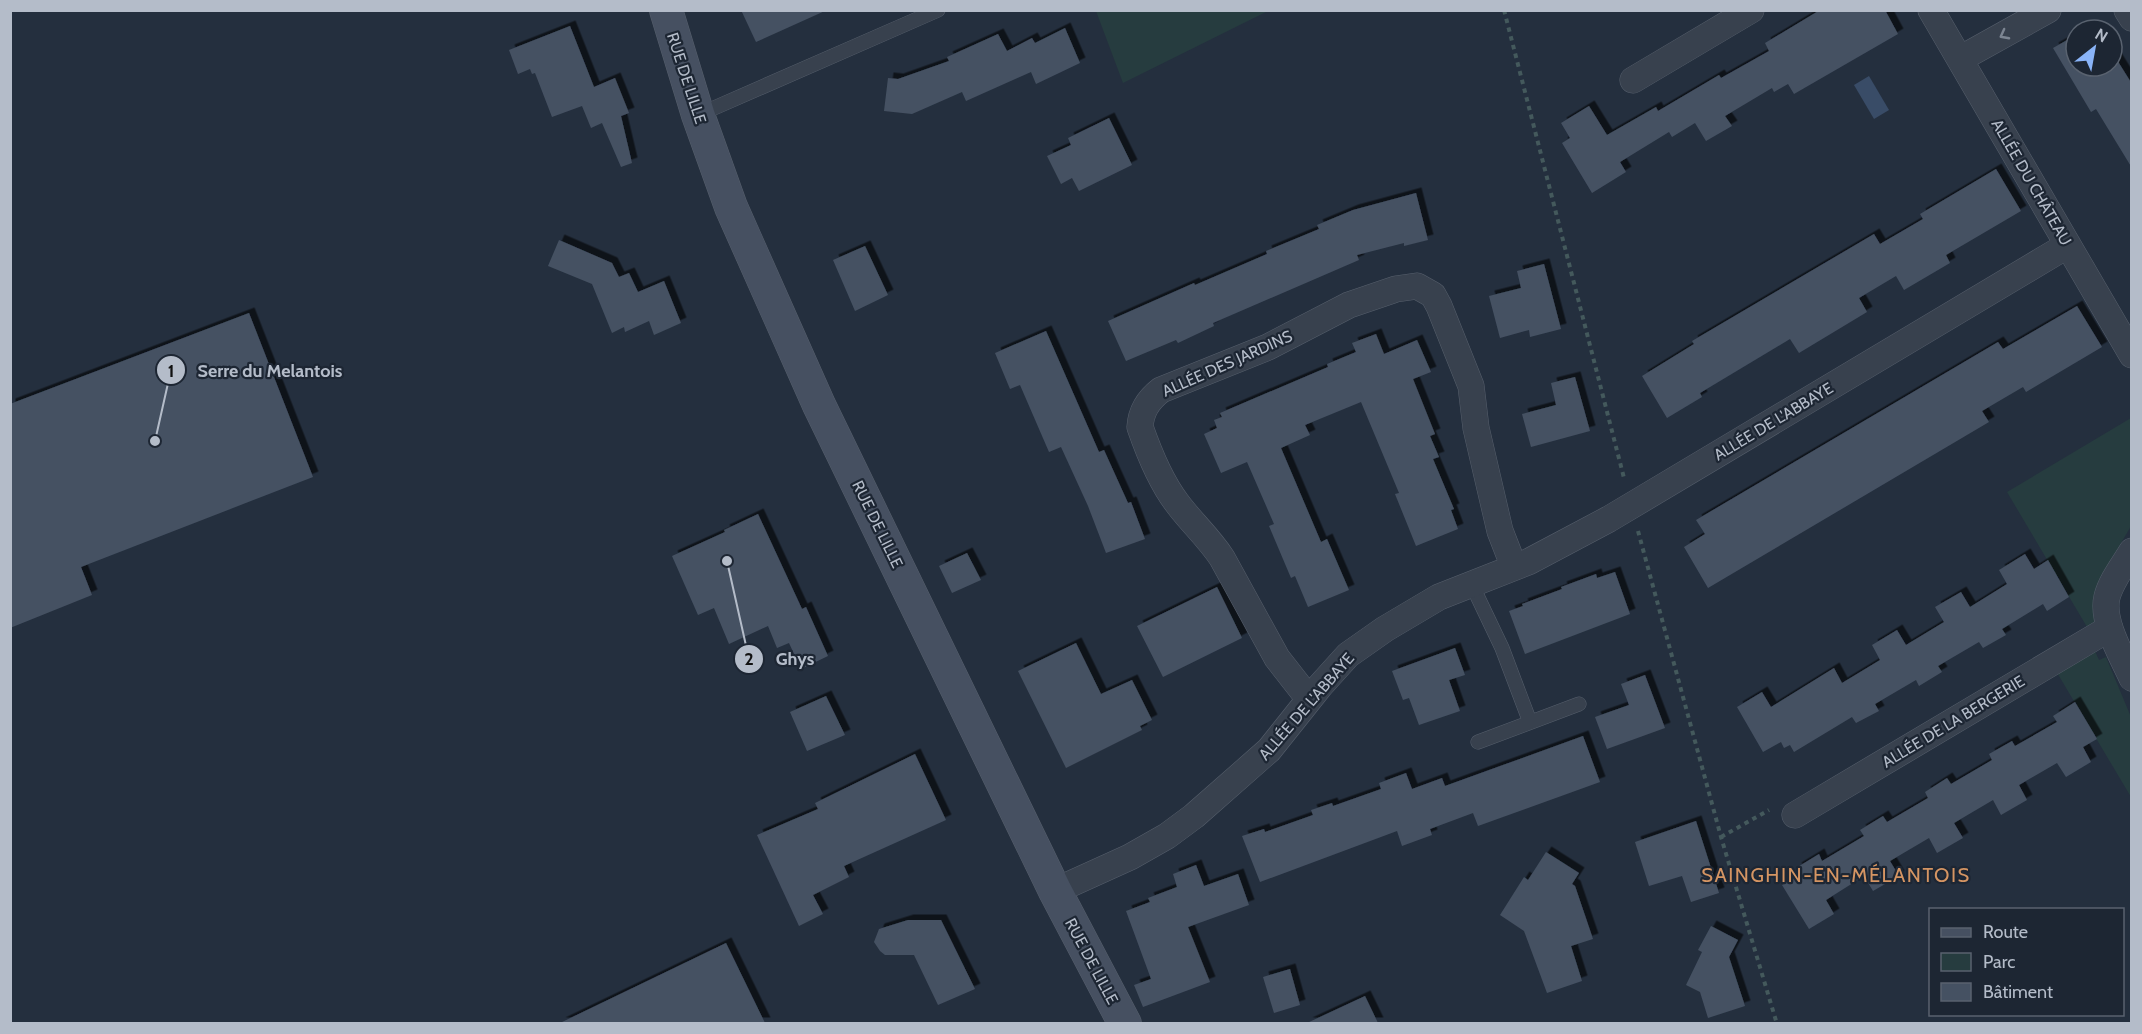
<svg xmlns="http://www.w3.org/2000/svg" width="2142" height="1034" font-family="Cabin,sans-serif">
<style>
.green{fill:#263c3f}
.water{fill:#394c67}
.building{fill:#455162;filter:url(#shadow)}
.lines{fill:none;stroke-linecap:round;stroke-linejoin:round}
.lane-casing{stroke:#565f6c;stroke-width:15}
.street-casing{stroke:#565f6c;stroke-width:27}
.secondary-casing{stroke:#565f6c;stroke-width:34}
.path{stroke:#44595c;stroke-width:4;stroke-dasharray:4.5 4.5;stroke-linecap:butt}
.lane{stroke:#38414e;stroke-width:14}
.street{stroke:#38414e;stroke-width:26}
.secondary{stroke:#465061;stroke-width:33}
.oneway{stroke:#7c8592}
.labels{text-anchor:middle;stroke-width:4.5;stroke-linejoin:round;paint-order:stroke}
.street-label{font-size:16px;fill:#b4bcc9;stroke:#1d2633}
.quarter-label{font-size:20px;letter-spacing:1.5px;fill:#d59563;stroke:#1d2633}
.leader{fill:none;stroke:#b4bcc9;stroke-width:2}
.callout-dot{fill:#b4bcc9;stroke:#1d2633;stroke-width:2}
.mark-label{font-size:18px;text-anchor:middle;font-weight:bold;fill:#111}
.callout-label{font-size:18px;text-anchor:middle;font-weight:bold;fill:#b4bcc9;stroke:#1d2633;stroke-width:4.5;stroke-linejoin:round;paint-order:stroke}
</style>
<defs>
<filter id="shadow"><feDropShadow dx="5.5" dy="-5.5" stdDeviation="0" flood-color="#0009"/></filter>
</defs>
<rect width="100%" height="100%" fill="#242f3e"/>
<path class="green" d="M1096,11h172l-145,72z
M2131,418v108l-32,55 -4,15 1,25 -9,6 -80,-135z
M2094,649l5,11 7,-3 25,60v80l-75,-126z"/>
<path class="water" d="M1869,76l20,34 -15,9 -20,-34z"/>
<path class="building" d="M741,10h86l-71,32z
M1820,10h65l13,24 -104,60 -6,-10 -14,8 -2,-4 -47,28 7,10 -26,15 -11,-18 -23,14 -3,-5 -49,30 6,10 -34,21 -30,-50 8,-5 -9,-15 28,-17 18,29 49,-28 2,4 61,-36 2,3 48,-27 -4,-8z
M570,26l24,61 21,-9 14,35 -8,3 11,47 -11,4 -19,-44 -11,5 -9,-22 -30,11 -17,-44 -3,1 -2,-5 -12,5 -9,-24z
M1065,28l15,35 -44,21 -5,-12 -65,29 -4,-9 -50,22 -28,-3 4,-33 10,1 51,-18 -2,-4 51,-23 9,17 25,-13 3,5z
M2076,35v31h36v-14l20,32v84l-36,-59 -5,3 -38,-64z
M1109,118l23,47 -53,26 -7,-13 -11,6 -14,-28 24,-11 -3,-7z
M1996,169l25,42 -75,44 4,8 -46,27 -8,-14 -37,22 8,14 -68,41 -9,-14 -90,54 2,4 -35,21 -25,-42 52,-32 -2,-3 182,-107 6,10 43,-25 -3,-5z
M1416,193l12,47 -24,6v-3l-47,12 2,5 -146,63 1,3 -36,17 -2,-3 -50,21 -18,-40 86,-38 1,2 72,-31 -1,-3 53,-22 -2,-4 36,-15z
M559,240l53,23 7,14 10,-4 9,19 26,-11 17,42 -27,12 -5,-14 -24,11 -1,-5 -12,6 -20,-49 -44,-18z
M865,246l23,49 -33,16 -22,-51z
M1544,264l17,65 -31,8 -1,-7 -29,8 -11,-42 32,-8 -4,-17z
M2077,306l25,41 -76,45 -3,-5 -41,24 7,11 -281,166 -24,-41 21,-13 -9,-14 302,-178 5,7z
M249,313l64,164 -232,90 11,28 -82,33v-224z
M1046,331l53,121 5,-2 24,53 3,-1 14,37 -39,14 -18,-47 -27,-59 -12,5 -29,-67 -10,4 -15,-36z
M1376,334l8,20 33,-14 14,32 -18,7 22,55 -5,2 9,21 -6,2 21,50 -3,1 7,19 -42,17 -21,-52 4,-1 -38,-91 -56,23 5,10 -29,13 40,94 6,-3 22,51 -41,17 -13,-31 -4,2 -22,-52 5,-2 -27,-62 -26,11 -17,-39 13,-6 -3,-8 8,-3 -2,-4 108,-46 -1,-3 29,-12 -4,-9z
M1575,377l15,54 -59,16 -9,-33 34,-9 -5,-22z
M758,514l44,95 4,-2 22,49 -27,13 -12,-26 -12,5 -9,-22 -39,18 -15,-36 -16,7 -26,-59 53,-24 -1,-2z
M967,553l14,27 -29,13 -13,-27z
M2025,554l9,15 14,-9 21,37 -22,14 -4,-7 -41,25 4,6 -23,13 -4,-6 -41,24 4,6 -23,14 -3,-6 -41,24 4,7 -23,12 -4,-6 -58,35 -4,-7 -6,3 -3,-6 -18,10 -26,-45 25,-15 9,15 63,-39 8,15 38,-23 -8,-15 25,-15 9,15 38,-23 -9,-15 26,-15 9,15 37,-23 -8,-14z
M1615,572l15,42 -105,40 -16,-43 14,-5 -1,-2 40,-15 -1,-2 35,-13 1,4z
M1217,587l25,51 -79,39 -26,-51z
M1076,643l25,51 31,-14 20,40 -12,6 2,4 -76,38 -48,-97z
M1455,648l10,27 -16,5 11,31 -41,14 -10,-27 -6,2 -11,-29z
M1645,675l20,53 -58,21 -12,-32 34,-12 -8,-21z
M826,696l19,39 -38,16 -17,-39z
M2075,702l22,37 -14,8 8,15 -25,15 -9,-14 -38,22 8,15 -26,15 -8,-15 -39,23 9,15 -26,15 -8,-15 -39,23 9,15 -26,15 -9,-15 -38,24 8,14 -25,15 -27,-44 18,-11 -4,-6 23,-14 3,7 42,-25 -4,-6 23,-14 4,6 41,-24 -3,-6 22,-14 4,6 41,-24 -3,-6 23,-13 3,5 42,-24 -4,-6z
M1583,736l17,46 -122,44 -5,-13 -43,16 2,6 -30,11 -5,-15 -137,51 -18,-46 22,-7 1,3 48,-17 -2,-5 21,-7 1,3 48,-17 -2,-6 27,-10 6,16 30,-11 3,8z
M915,754l31,66 -102,46 5,11 -36,18 10,19 -24,12 -42,-91 61,-26 -3,-6z
M1696,821l23,72 -28,9 -9,-26 -33,10 -14,-44z
M1546,852l33,21 -7,11 3,2 18,53 -22,7 11,35 -35,12 -23,-62 -24,-16 24,-38 4,3z
M1196,865l8,21 34,-12 11,31 -61,22 22,55 -67,25 -9,-22 17,-6 -25,-68 24,-9 -2,-4 29,-11 -4,-13z
M908,920h33l34,69 -37,16 -24,-50h-29l-5,-4 -6,-9 5,-13z
M1711,926l27,14 -9,17 16,49 -37,12 -8,-26 -14,-7 16,-33 -4,-2z
M726,943l39,80h-205z
M1290,969l10,36 -26,8 -11,-36z
M1365,996l13,27h-71z"/>
<g class="lines">
<g class="lane-casing">
<path id="lane" d="M698,115l240,-105
M1471,583l31,65 28,74
M1478,742l101,-38"/>
</g>
<g class="street-casing">
<path id="street" d="M1931,10l201,345
M2127,10l5,8
M1960,59l88,-49
M1633,80l118,-70
M2132,551c-9,15 -21,30 -25,46 -6,24 15,59 25,81
M1309,699l-32,-41 -55,-100c-13,-20 -31,-36 -45,-55 -16,-21 -28,-50 -37,-76 1,-16 8,-27 21,-37l107,-43 81,-42 47,-16 21,-3 16,9 6,11 32,80 5,42 24,103 14,36
M1795,815l315,-187
M1055,891l75,-34 37,-21 27,-20 75,-66 51,-64 28,-31 37,-26 54,-32 89,-35 81,-43 459,-274"/>
</g>
<g class="secondary-casing">
<path id="secondary" d="M666,10l32,105 33,92 88,198 236,486 70,133"/>
</g>
<path class="path" d="M1504,10l120,468
M1638,531l83,306 56,187
M1721,837l48,-27"/>
<use href="#lane" class="lane"/>
<use href="#street" class="street"/>
<use href="#secondary" class="secondary"/>
</g>
<defs><path id="oneway-chevron" d="M-2-3.5L2.5 0L-2 3.5" fill="none" stroke-width="1.6" stroke-linecap="round" stroke-linejoin="round" transform="scale(1.5)"/></defs>
<use class="oneway" href="#oneway-chevron" transform="translate(2004 35) rotate(152)"/>
<g class="labels">
<g class="street-label">
<text transform="translate(687 78) rotate(72)" y="6">RUE DE LILLE</text>
<text transform="translate(2032 182) rotate(60)" y="6">ALLÉE DU CHÂTEAU</text>
<text transform="translate(1227 363) rotate(-24)" y="6">ALLÉE DES JARDINS</text>
<text transform="translate(1773 421) rotate(-31)" y="6">ALLÉE DE L'ABBAYE</text>
<text transform="translate(878 524) rotate(64)" y="6">RUE DE LILLE</text>
<text transform="translate(1306 706) rotate(-49)" y="6">ALLÉE DE L'ABBAYE</text>
<text transform="translate(1953 721) rotate(-31)" y="6">ALLÉE DE LA BERGERIE</text>
<text transform="translate(1092 961) rotate(62)" y="6">RUE DE LILLE</text>
</g>
<g class="quarter-label">
<text x="1836" y="882">SAINGHIN-EN-MÉLANTOIS</text>
</g>
</g>
<path class="leader" d="M155 441L171 370M727 561L749 659"/>
<g class="callout-dot">
<circle cx="155" cy="441" r="6"/>
<circle cx="727" cy="561" r="6"/>
<circle cx="171" cy="370" r="15"/>
<circle cx="749" cy="659" r="15"/>
</g>
<g class="mark-label">
<text x="171" y="377">1</text>
<text x="749" y="665">2</text>
</g>
<g class="callout-label">
<text x="270" y="377">Serre du Melantois</text>
<text x="795" y="665">Ghys</text>
</g>
<rect width="2142" height="1034" fill="none" stroke="#b4bcc9" stroke-width="24"/>
<rect x="1929" y="908" width="195" height="108" fill="#1d2633" stroke="#59626f" stroke-width="1.5"/>
<rect x="1941" y="928" width="30" height="9" fill="#465061" stroke="#59626f" stroke-width="1.5"/>
<text x="1983" y="938" font-size="18" fill="#b4bcc9">Route</text>
<rect x="1941" y="953" width="30" height="18" fill="#263c3f" stroke="#59626f" stroke-width="1.5"/>
<text x="1983" y="968" font-size="18" fill="#b4bcc9">Parc</text>
<rect x="1941" y="983" width="30" height="18" fill="#455162" stroke="#59626f" stroke-width="1.5"/>
<text x="1983" y="998" font-size="18" fill="#b4bcc9">Bâtiment</text>
<g transform="translate(2094 48) rotate(31)"><circle r="28" fill="#1d2633" stroke="#59626f" stroke-width="1.5"/>
<path d="M0-4.5L10 22L0 15L-10 22Z" fill="#8ab4f8"/>
<text y="-9" font-size="16" font-weight="bold" text-anchor="middle" fill="#b4bcc9">N</text>
</g>
</svg>
